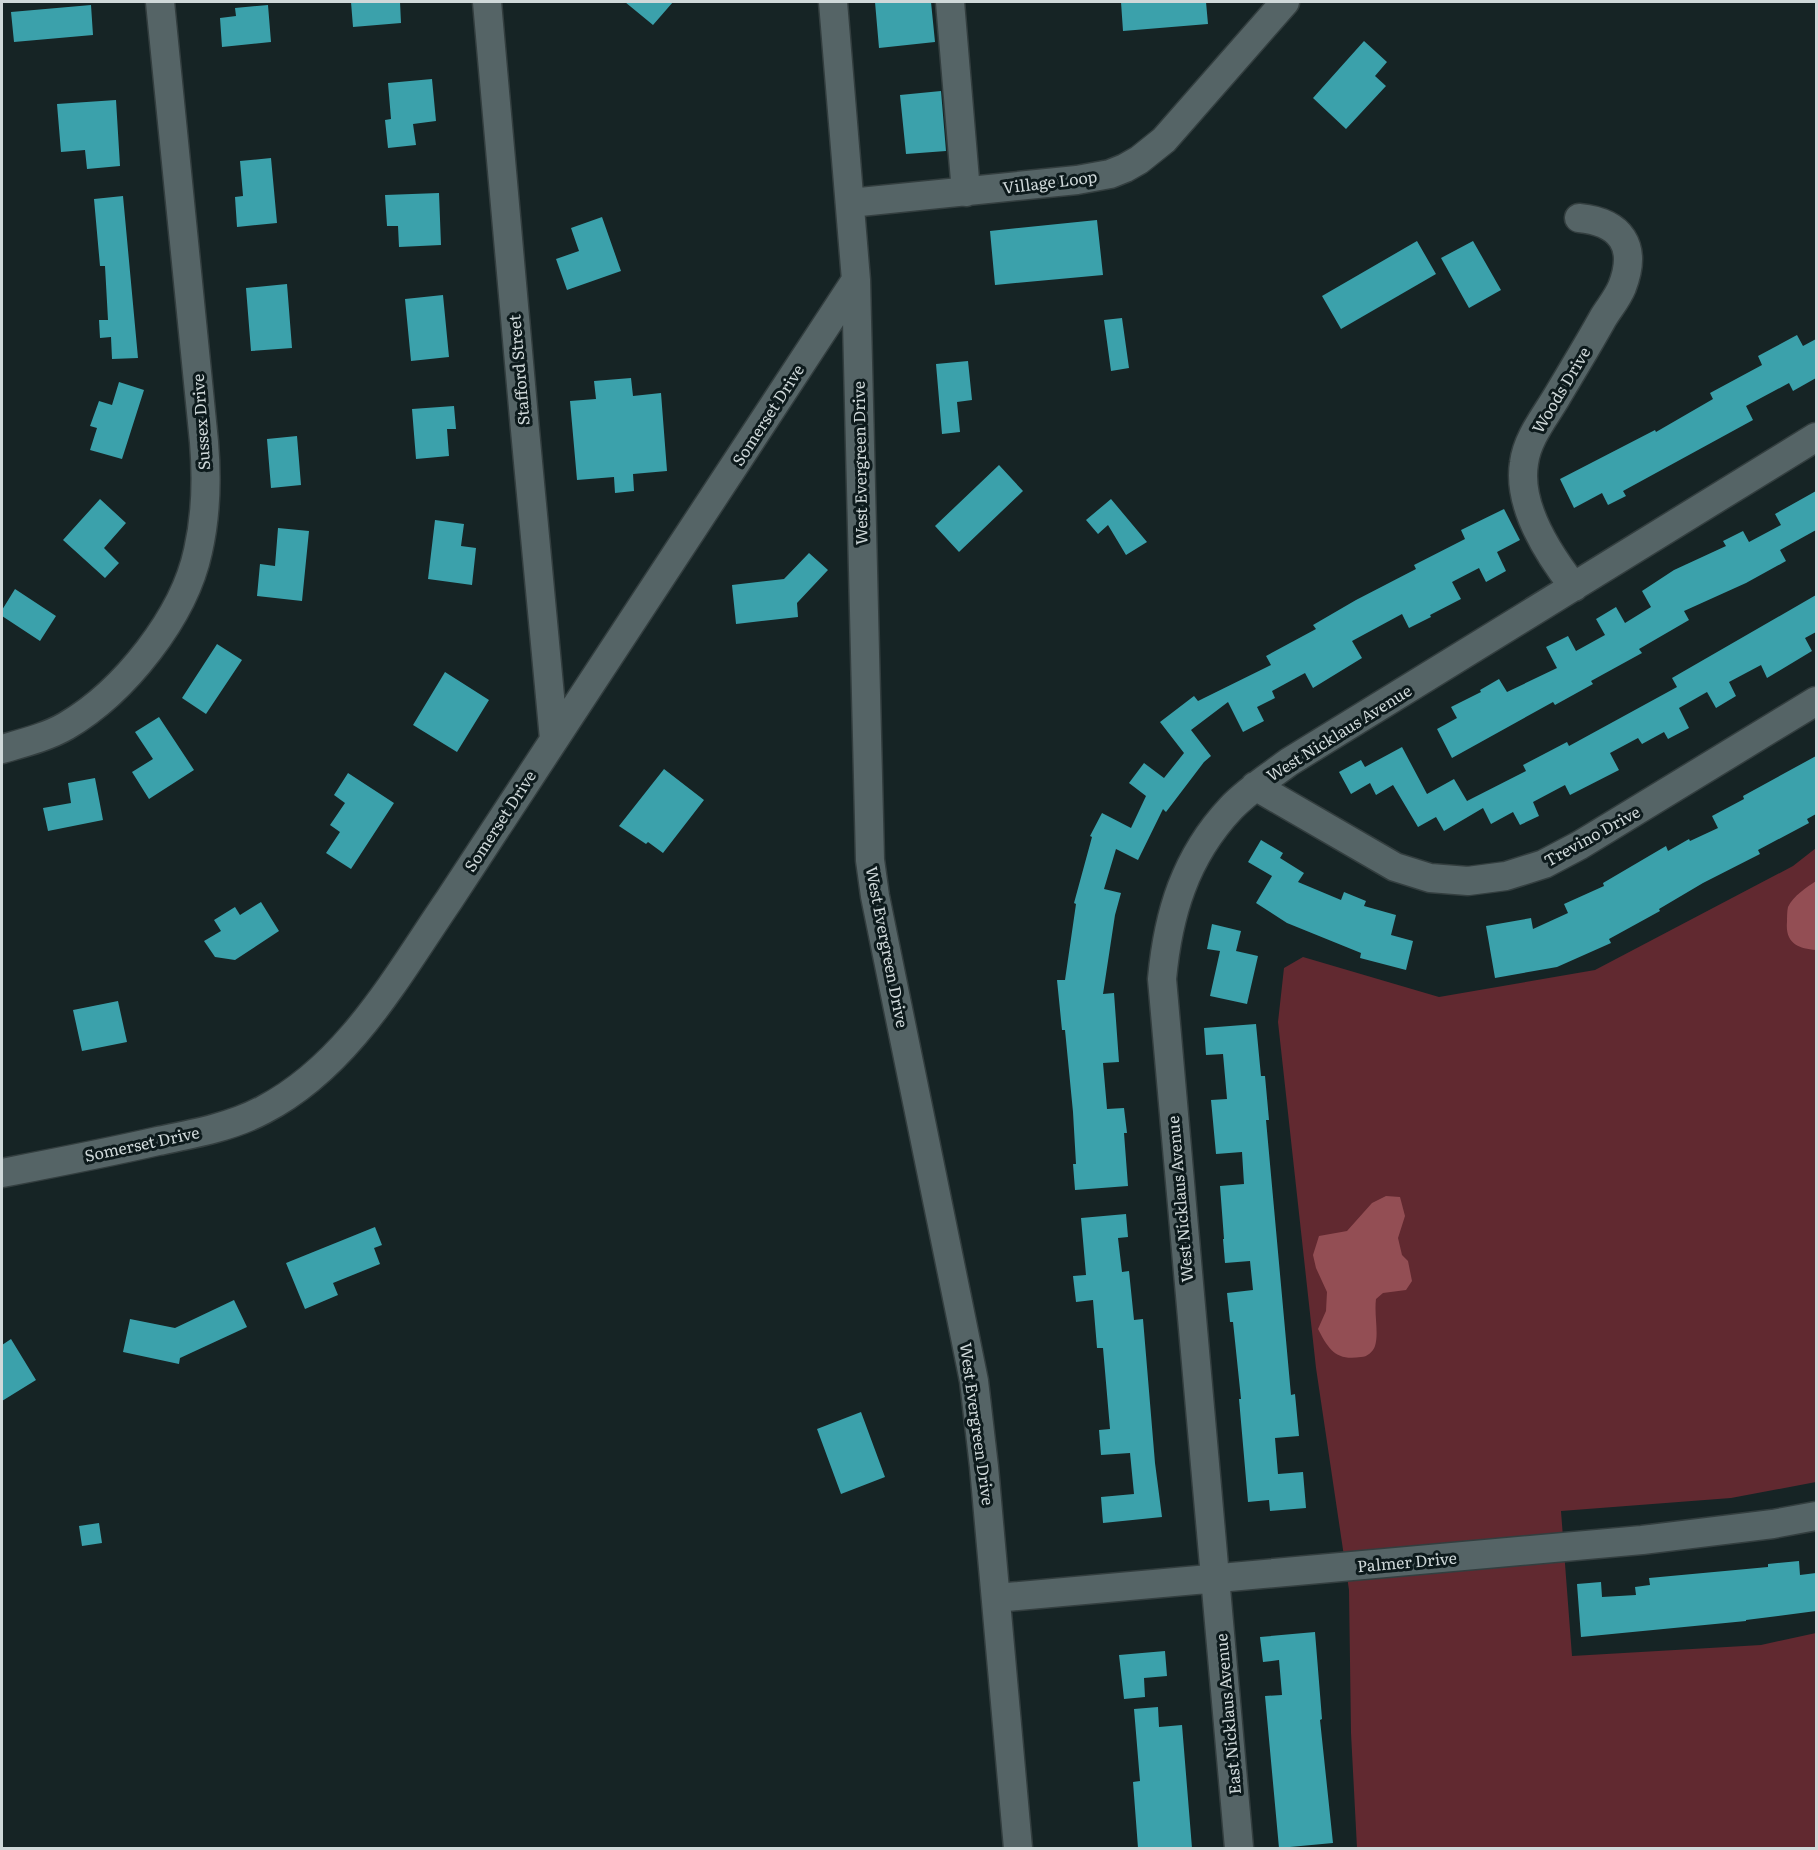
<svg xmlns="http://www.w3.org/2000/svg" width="1818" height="1850" font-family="Literata,serif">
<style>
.green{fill:#612930}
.water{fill:#934e54}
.building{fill:#3ba1ab}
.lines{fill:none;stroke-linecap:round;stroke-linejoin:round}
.minor-casing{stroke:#333e3f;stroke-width:31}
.minor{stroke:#556466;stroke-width:28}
.labels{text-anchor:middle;stroke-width:6;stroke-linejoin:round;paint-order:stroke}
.street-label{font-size:16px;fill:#cfd8d9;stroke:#0d1a1c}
</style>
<rect width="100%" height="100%" fill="#162425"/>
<path class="green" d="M1816,848v634l-85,16 -170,13 11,145 189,-11 55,-12v215h-459l-6,-115 -2,-143 -33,-222 -38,-346 6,-54 19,-11 136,40 156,-27 198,-104z"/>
<path class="water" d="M1816,881v69c-18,-1 -31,-7 -29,-28 0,-4 0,-11 1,-15 5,-11 19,-20 28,-26z
M1386,1196l14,1 5,19 -7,22 4,17 6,6 4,20 -6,9 -23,3 -7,6c-2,16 3,34 -1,47 -2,6 -8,11 -14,11 -25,4 -32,-7 -43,-28l8,-18 1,-19 -11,-24 -3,-13 6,-19 28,-5 25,-28z"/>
<path class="building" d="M351,2h49l1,21 -48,4z
M625,2h48l-20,23z
M875,2h56l4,40 -56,6z
M1121,2h85l2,22 -85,7z
M91,5l2,30 -79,7 -3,-30z
M268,5l3,37 -49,5 -2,-29 16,-2 -1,-8z
M1364,41l23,21 -12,14 11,10 -40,43 -33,-31z
M432,79l4,42 -23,3 3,21 -28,3 -3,-28 6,-1 -3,-36z
M941,91l5,60 -40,3 -6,-59z
M116,100l4,66 -33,3 -2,-19 -24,2 -4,-48z
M271,158l6,65 -40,4 -2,-30 8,-1 -3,-35z
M439,193l2,52 -42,2 -1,-21h-11l-2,-31z
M123,196l15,162 -26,1 -1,-22 -11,1 -1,-18h9l-3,-54h-5l-6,-67z
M602,217l19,54 -54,19 -11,-31 23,-8 -8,-23z
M1097,220l6,55 -108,10 -5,-54z
M1417,241l19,33 -95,55 -19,-33z
M1473,241l28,49 -32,18 -28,-50z
M287,284l5,64 -41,3 -5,-63z
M443,295l6,62 -38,4 -6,-62z
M1122,318l7,50 -18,3 -7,-51z
M1797,335l6,11 13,-7v39l-23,13 -4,-8 -43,23 7,14 -130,71 3,5 -18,9 -6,-12 -28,15 -14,-29 95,-49 1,2 57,-33 -3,-6 52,-28 -4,-9z
M968,361l4,39 -15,2 3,30 -18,2 -6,-70z
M631,378l2,18 28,-3 6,78 -34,3 1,17 -19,2 -1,-16 -37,3 -7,-79 26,-2 -2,-18z
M119,382l25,8 -22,69 -32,-9 7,-22 -7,-2 9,-25 13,4z
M454,406l2,23h-9l2,27 -33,3 -4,-50z
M297,436l4,49 -30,3 -4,-49z
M999,465l24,26 -64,61 -24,-26z
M1816,491v39l-36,20 6,11 -40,22 -62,28 5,9 -50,29 3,4 -51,28 2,3 -38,21 -2,-3 -101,56 -15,-29 20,-11 -6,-11 30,-15 -1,-2 19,-11 8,13 50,-24 -11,-21 22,-11 8,15 29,-16 -9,-16 20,-12 9,16 26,-16 -9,-16 32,-21 52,-24 -3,-5 20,-10 6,11 32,-17 -6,-11z
M100,499l26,24 -22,25 15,15 -14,15 -42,-38z
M1111,499l36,43 -21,13 -18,-30 -10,9 -12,-14z
M1504,509l16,31 -23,12 9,19 -20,11 -7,-14 -27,14 9,17 -31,16 1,2 -22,11 -7,-14 -50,27 10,17 -49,30 -8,-15 -33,18 3,7 -18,9 7,14 -21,11 -15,-30 -37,28 20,26 -7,6 -38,50 -3,-3 -25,51 -22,-11 -12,40 17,4 -6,22 -12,79 11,-1 5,69 -16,1 4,46 17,-1 3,25h-3l4,53 -53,4 -2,-26h3l-3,-52 -8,-82h-3l-5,-50h8l11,-76 -2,-1 18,-66 -2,-1 12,-23 29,15 15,-32 -17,-13 15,-20 20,15 20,-25 -24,-31 34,-26 4,5 73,-36 -5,-9 50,-27 -3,-4 43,-25 60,-31 -2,-4 51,-26 -4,-9z
M435,520l29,4 -3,22 15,2 -4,37 -44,-6z
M278,528l31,3 -7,70 -45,-5 3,-32 15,2z
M809,553l19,17 -31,33 1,14 -62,7 -4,-39 52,-6z
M15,589l41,27 -16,25 -38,-25v-6z
M1816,595v37l-11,6 7,13 -45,27 -6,-13 -32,17 7,14 -20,12 -9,-16 -28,16 10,20 -21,11 -4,-7 -22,12 -4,-6 -28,15 9,17 -49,25 -5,-10 -32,17 6,14 -19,9 -7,-13 -22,12 -8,-16 -39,23 -8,-14 -18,10 -25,-42 -17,10 -6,-12 -19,11 -12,-22 22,-12 4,7 37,-20 25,47 27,-15 13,22 59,-30 -3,-6 44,-23 2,4 108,-59 -5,-9z
M217,644l25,16 -36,54 -24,-16z
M445,672l44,28 -32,52 -44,-27z
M159,717l35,53 -45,29 -17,-27 21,-13 -18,-27z
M1816,756v58l-9,5 2,4 -51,27 2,4 -57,29 -44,26 1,2 -51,28 2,4 -54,24 -62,11 -9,-52 45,-8 2,11 35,-16 -4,-9 40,-18 -1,-3 63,-37 2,5 21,-12 1,2 28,-13 -6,-12 32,-17 -1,-3z
M664,769l40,31 -41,53 -15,-11 -2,2 -27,-18z
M348,773l46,30 -43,66 -25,-16 14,-21 -10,-7 15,-22 -11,-8z
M95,778l8,42 -55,11 -5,-23 28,-5 -3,-20z
M1261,840l22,13 -3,5 24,15 -6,9 43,18 3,-8 22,9 -2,5 32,9 -5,20 22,6 -7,29 -46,-12 1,-5 -74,-30 -31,-20 16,-27 -24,-14z
M261,902l18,29 -44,29 -20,-3 -11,-16 17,-10 -7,-11 21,-13 5,8z
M1212,924l29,7 -5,20 22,5 -11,48 -37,-8 10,-45 -13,-2z
M118,1001l9,41 -45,9 -9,-41z
M1256,1024l5,52h4l4,44h-3l25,275 4,-1 4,42 -24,2 3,36 25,-2 3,36 -36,3 -1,-11 -21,2 -9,-103h2l-8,-77h-3l-3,-29 26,-3 -3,-29 -25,2 -2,-24h1l-4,-53 24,-2 -2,-32 -26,2 -5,-54 16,-1 -4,-45 -17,1 -2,-27z
M1126,1214l2,23 -10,1 4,34 7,-1 5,49 9,-1 12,144 7,54 -59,6 -2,-26 33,-3 -4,-41 -29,2 -2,-25 11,-1 -7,-81h-6l-4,-48 -17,2 -3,-26 13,-1 -5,-57z
M375,1227l7,18 -8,3 6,16 -47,19 5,12 -33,14 -19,-46z
M234,1300l13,27 -67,31 -1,6 -56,-12 7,-33 45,9z
M11,1339l25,41 -34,21v-56z
M861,1412l24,65 -44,17 -24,-65z
M99,1523l3,20 -20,3 -3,-20z
M1799,1561l1,14 16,-2v38l-70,9v1l-165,16 -4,-53 24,-2 1,15 34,-2 -1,-8 15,-2 -1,-7 119,-11v-3z
M1315,1632l7,87 -2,1 13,123 -54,5 -14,-152 17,-1 -3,-35 -16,2 -3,-25z
M1165,1651l2,25 -23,2 1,19 -21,2 -5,-44z
M1158,1707l1,20 23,-2 10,123h-54l-5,-66 7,-1 -6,-72z"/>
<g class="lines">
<g class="minor-casing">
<path id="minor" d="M487,2l38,428 29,309
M833,2l23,278 14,580 5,36 99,485 10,86 34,381
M950,2l16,190
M850,203l227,-23 33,-6 15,-6 14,-8 25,-20 121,-138
M1574,587c-25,-32 -57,-81 -50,-124 3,-24 20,-45 32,-65 16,-27 32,-53 47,-80 6,-10 14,-19 19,-31 16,-41 -1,-65 -43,-69
M2,749c21,-6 45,-12 64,-23 58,-34 118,-109 132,-175 8,-35 9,-73 6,-109l-44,-440
M1255,786l140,81 35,11 38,3 38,-5 38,-12 36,-19 236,-144
M2,1173c52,-10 104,-20 156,-32 35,-7 73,-14 105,-31 85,-44 134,-134 186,-210l407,-620
M996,1598l646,-58 131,-16 43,-8
M1239,1848l-77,-869c6,-65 23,-122 69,-171 17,-18 38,-31 58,-46l527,-325"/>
</g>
<use href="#minor" class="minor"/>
</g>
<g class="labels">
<g class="street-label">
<text transform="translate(1050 182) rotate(-7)" y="6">Village Loop</text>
<text transform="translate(519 370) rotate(-95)" y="6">Stafford Street</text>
<text transform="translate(1561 390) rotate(-59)" y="6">Woods Drive</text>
<text transform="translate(768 415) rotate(-57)" y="6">Somerset Drive</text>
<text transform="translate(201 422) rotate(-94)" y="6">Sussex Drive</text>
<text transform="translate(860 463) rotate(-91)" y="6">West Evergreen Drive</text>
<text transform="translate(1339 733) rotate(-32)" y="6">West Nicklaus Avenue</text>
<text transform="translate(500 821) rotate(-57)" y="6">Somerset Drive</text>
<text transform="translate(1592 836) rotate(-29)" y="6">Trevino Drive</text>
<text transform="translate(887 947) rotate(79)" y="6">West Evergreen Drive</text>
<text transform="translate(142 1144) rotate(-12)" y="6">Somerset Drive</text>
<text transform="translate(1180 1199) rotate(-95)" y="6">West Nicklaus Avenue</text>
<text transform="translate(977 1424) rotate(82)" y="6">West Evergreen Drive</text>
<text transform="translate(1407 1562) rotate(-5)" y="6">Palmer Drive</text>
<text transform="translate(1228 1714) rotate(-95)" y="6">East Nicklaus Avenue</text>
</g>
</g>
<rect width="1818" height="1850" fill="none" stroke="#cfd8d9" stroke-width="6"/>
</svg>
